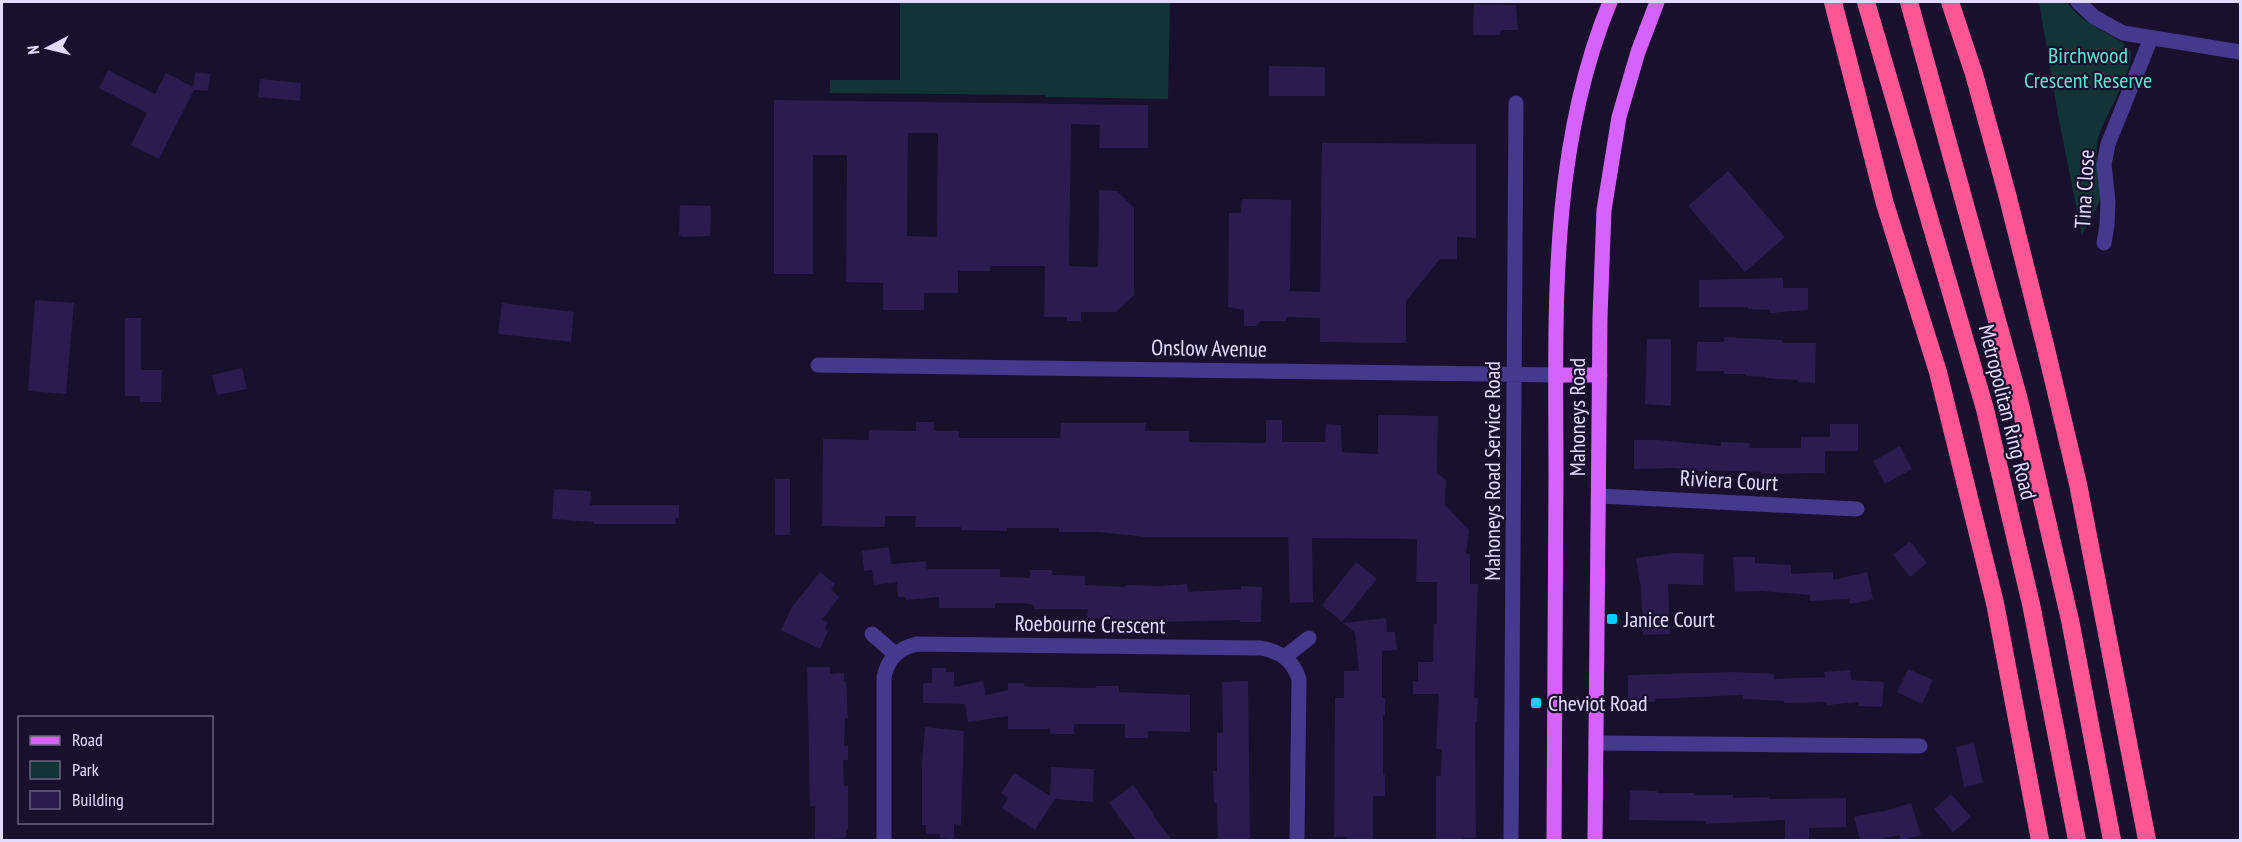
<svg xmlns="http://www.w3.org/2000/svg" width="2242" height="842" font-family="'PT Sans Narrow',sans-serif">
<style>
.green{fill:#123437}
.building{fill:#2b1b4e;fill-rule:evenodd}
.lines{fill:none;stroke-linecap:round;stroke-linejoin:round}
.street{stroke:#45398d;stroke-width:15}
.primary{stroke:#d562ff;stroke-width:15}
.highway{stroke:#ff5695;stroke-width:18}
.poi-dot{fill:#07ccff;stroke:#18102c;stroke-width:2}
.labels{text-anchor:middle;stroke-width:4.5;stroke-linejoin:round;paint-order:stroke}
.park-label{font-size:22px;fill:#5fe7d3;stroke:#18102c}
.street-label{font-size:22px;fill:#e3dbff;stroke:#18102c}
.poi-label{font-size:22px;fill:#e3dbff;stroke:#18102c;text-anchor:start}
</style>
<rect width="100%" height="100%" fill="#18102c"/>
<path class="green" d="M900,2h270l-2,97 -122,-2 -1,-2 -215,-2v-13h70z
M2039,2h28c13,23 59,37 63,48 7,17 -27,68 -32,89 -5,20 3,39 2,59 -1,9 -14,28 -18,37l-24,-120z"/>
<path class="building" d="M1474,4l42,1 2,25h-17l-1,5h-27z
M1269,66l56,1v29h-56z
M108,70l47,24 11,-21 27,14 2,-15 15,2 -2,17 -14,-1 -35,69 -28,-14 16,-32 -48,-25z
M260,79l41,4 -1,18 -42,-4z
M774,100l374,5v43h-49l1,-23 -29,-1 -2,142 29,1 1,-77 18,1 17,17v87l-18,17h-35v9h-14v-4h-23l1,-51h-55v5h-32v22h-34v17h-41v-27l-37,-1 1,-127h-34v119h-39zM908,133h30l-1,104 -30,-1z
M1322,143l154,1v94l-19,-1v22h-17l-34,42v42l-86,-1v-24l-34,-1v4h-25l-5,5h-12v-16l-16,-3 1,-94h12l1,-14 49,1 -1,91 30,1z
M1728,171l57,66 -40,35 -57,-66z
M680,205l31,1 -1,30 -27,1 -4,-2z
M1783,278v10h25v22l-38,3v-3l-22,-1v-2h-49v-27z
M35,300l39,3 -8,91 -38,-3z
M502,303l72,9 -3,30 -73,-8z
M125,318h16v52h21l-1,32h-21v-6h-15z
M1724,337l58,3v3h34l-1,40 -17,-1v-2l-32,-2 1,-1 -21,-1v-2h-22v-3h-28l1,-29h27z
M1647,339h24v67l-26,-2z
M242,368l5,21 -30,6 -5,-20z
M1378,415l60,1 -1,57 9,7 -1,25 24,25 -3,24h4v30h8l-4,114h4l-1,24h-2l1,116h-14v2h-26v-64h5l1,-27h-6l3,-55h-26v-13h5v-19h15l1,-38h3v-42h-21l1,-43 -105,-1 1,64 -23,1 -2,-66h-142l-48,-5h-39v-4h-52v3l-46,-1v-3h-46l1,-11h-31v11l-63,-1 1,-87 46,1v-10l47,1v-9h18v9h25v7h101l1,-15h85l-1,8h44v11l77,1v-23h16v22h43l1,-18 15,1 1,27 36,2z
M1830,424h28v27h-33v22l-64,1v-2l-56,-2v2l-31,-4 -40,1v-29h25l62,6v-4l29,1 -1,5h52v-11h29z
M1900,446l12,23 -27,15 -12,-23z
M775,479h15v56h-15z
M554,489l37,2 -1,14h89v13h-4l1,6h-82v-2l-42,-3z
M1910,541l17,22 -17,14 -17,-22z
M889,547l2,17 35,-3 1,8h73v8l30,1v-8h22v5l33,1v9l40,2v-2l36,1 26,-2 1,8 53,-3v-3l21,1 -1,35h-21v-2l-81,2 -72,-4 1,-9h-54v-4l-11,-2h-28v5h-56v-11l-33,3 -1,-3h-7l-1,-15 -23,3 -2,-15 -8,1 -2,-20z
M1673,553l31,1 -1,31 -35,-1 2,50 -27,1 -2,-51h-1l-4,-26z
M1733,557h22v6l36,2v9l42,-2v8l34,-8 6,27 -23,5 -1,-5 -39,2v-6l-48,-4 -27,1z
M1356,562l21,17 -35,43 -20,-17z
M820,572l15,12 -4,5 8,8 -17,23 6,2 -3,7 3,2 -8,18 -39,-19 11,-23z
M1386,618l1,14h8l2,18 -15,1v47h3v17h-2v60h2v21h-12v44h-26v-3h-13l1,-139h9v-27h15l-4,-38 -12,-10z
M807,667h23v7l14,-1v8h2l2,37h-3l-1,28h4v14h-5l1,26h4v43h-2v9l-31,2v-34h-5z
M932,668h14v4h8v15l29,-6 3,14 22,-5v-7h16v3l9,1 63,1v-2h23v6l71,3v37l-42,-1v7h-23v-14h-51v10h-24v-5h-42v-13l-40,6 -3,-18 -42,-1v-20h9z
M1908,669l25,11 -11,24 -25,-12z
M1850,670l1,10 33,2 -2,25 -23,-1v-4l-32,3 -1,-3 -42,1v-2l-41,-2v-4l-88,4v3h-27v-27l107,-3 39,2v5l51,-2 -1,-5z
M1248,681l2,159h-32l-1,-37h-3l-1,-32h4v-38h6l-1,-51z
M925,727l39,4 -3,94 -7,-1v15l-14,-1v-4h-14v-9h-4v-62z
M1974,743l9,40 -19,4 -8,-40z
M1051,767l43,2 -1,33 -38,-3 -20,31 -33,-22 6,-10 -7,-5 13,-20 36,23z
M1133,785l20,28 -1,1 20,26h-36l-27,-37z
M1630,790l27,1v2h37v2h39v3l36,-1v2l77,-1v29l-37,1v12h-24v-20l-79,4v-3l-77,-1z
M1951,794l20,23 -18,15 -19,-23z
M1911,803l10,32 -18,5h-2l-2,-5 -22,5h-17l-6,-23 27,-6v1z"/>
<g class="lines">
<path class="street" d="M2078,2l16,15 29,16 117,19
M2104,243l3,-18 1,-23 -4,-38 4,-20 43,-106
M818,365l738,10
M1599,496l258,13
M872,634l23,20
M1286,656l23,-18
M1596,743l324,3
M884,840v-163c4,-19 15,-29 33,-33l344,4c20,4 31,11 38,31l-2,161
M1511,840l5,-737"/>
<path class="primary" d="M1556,375h44
M1554,840c1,-121 2,-242 2,-363 0,-160 -8,-325 54,-475
M1595,840l5,-523 4,-107 15,-93 19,-65 19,-50"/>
<path class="highway" d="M1833,2l52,202 53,168 57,231 45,237
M1866,2l119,407 46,195 46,236
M1909,2l110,398 51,220 42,220
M1950,2l24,72 33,120 38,151 33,139 69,356"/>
</g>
<g class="poi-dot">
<rect x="1606" y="613" width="12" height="12" rx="3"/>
<rect x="1530" y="697" width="12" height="12" rx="3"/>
</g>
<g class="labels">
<g class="park-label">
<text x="2088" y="63">Birchwood<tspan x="2088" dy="25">Crescent Reserve</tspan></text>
</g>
<g class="street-label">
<text transform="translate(2084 189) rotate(-87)" y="8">Tina Close</text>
<text transform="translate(1209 348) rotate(1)" y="8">Onslow Avenue</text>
<text transform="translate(2008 412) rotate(76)" y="8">Metropolitan Ring Road</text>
<text transform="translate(1577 417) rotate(-90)" y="8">Mahoneys Road</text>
<text transform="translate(1492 471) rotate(-90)" y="8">Mahoneys Road Service Road</text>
<text transform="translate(1729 480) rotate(3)" y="8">Riviera Court</text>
<text transform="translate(1090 624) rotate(1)" y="8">Roebourne Crescent</text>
</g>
<g class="poi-label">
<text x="1624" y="627">Janice Court</text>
<text x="1548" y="711">Cheviot Road</text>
</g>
</g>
<rect width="2242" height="842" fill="none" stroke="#e3dbff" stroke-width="6"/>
<rect x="18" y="716" width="195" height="108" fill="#18102c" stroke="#696180" stroke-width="1.5"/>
<rect x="30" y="736" width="30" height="9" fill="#d562ff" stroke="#696180" stroke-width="1.5"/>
<text x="72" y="746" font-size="18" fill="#e3dbff">Road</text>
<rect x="30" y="761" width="30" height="18" fill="#123437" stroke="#696180" stroke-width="1.5"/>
<text x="72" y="776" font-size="18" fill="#e3dbff">Park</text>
<rect x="30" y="791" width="30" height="18" fill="#2b1b4e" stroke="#696180" stroke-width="1.5"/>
<text x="72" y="806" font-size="18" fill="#e3dbff">Building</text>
<g transform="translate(48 48) rotate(263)" stroke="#18102c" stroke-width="4.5" paint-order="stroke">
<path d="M0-4.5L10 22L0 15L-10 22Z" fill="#e3dbff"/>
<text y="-9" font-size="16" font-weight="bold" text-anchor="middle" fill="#e3dbff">N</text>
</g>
</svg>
